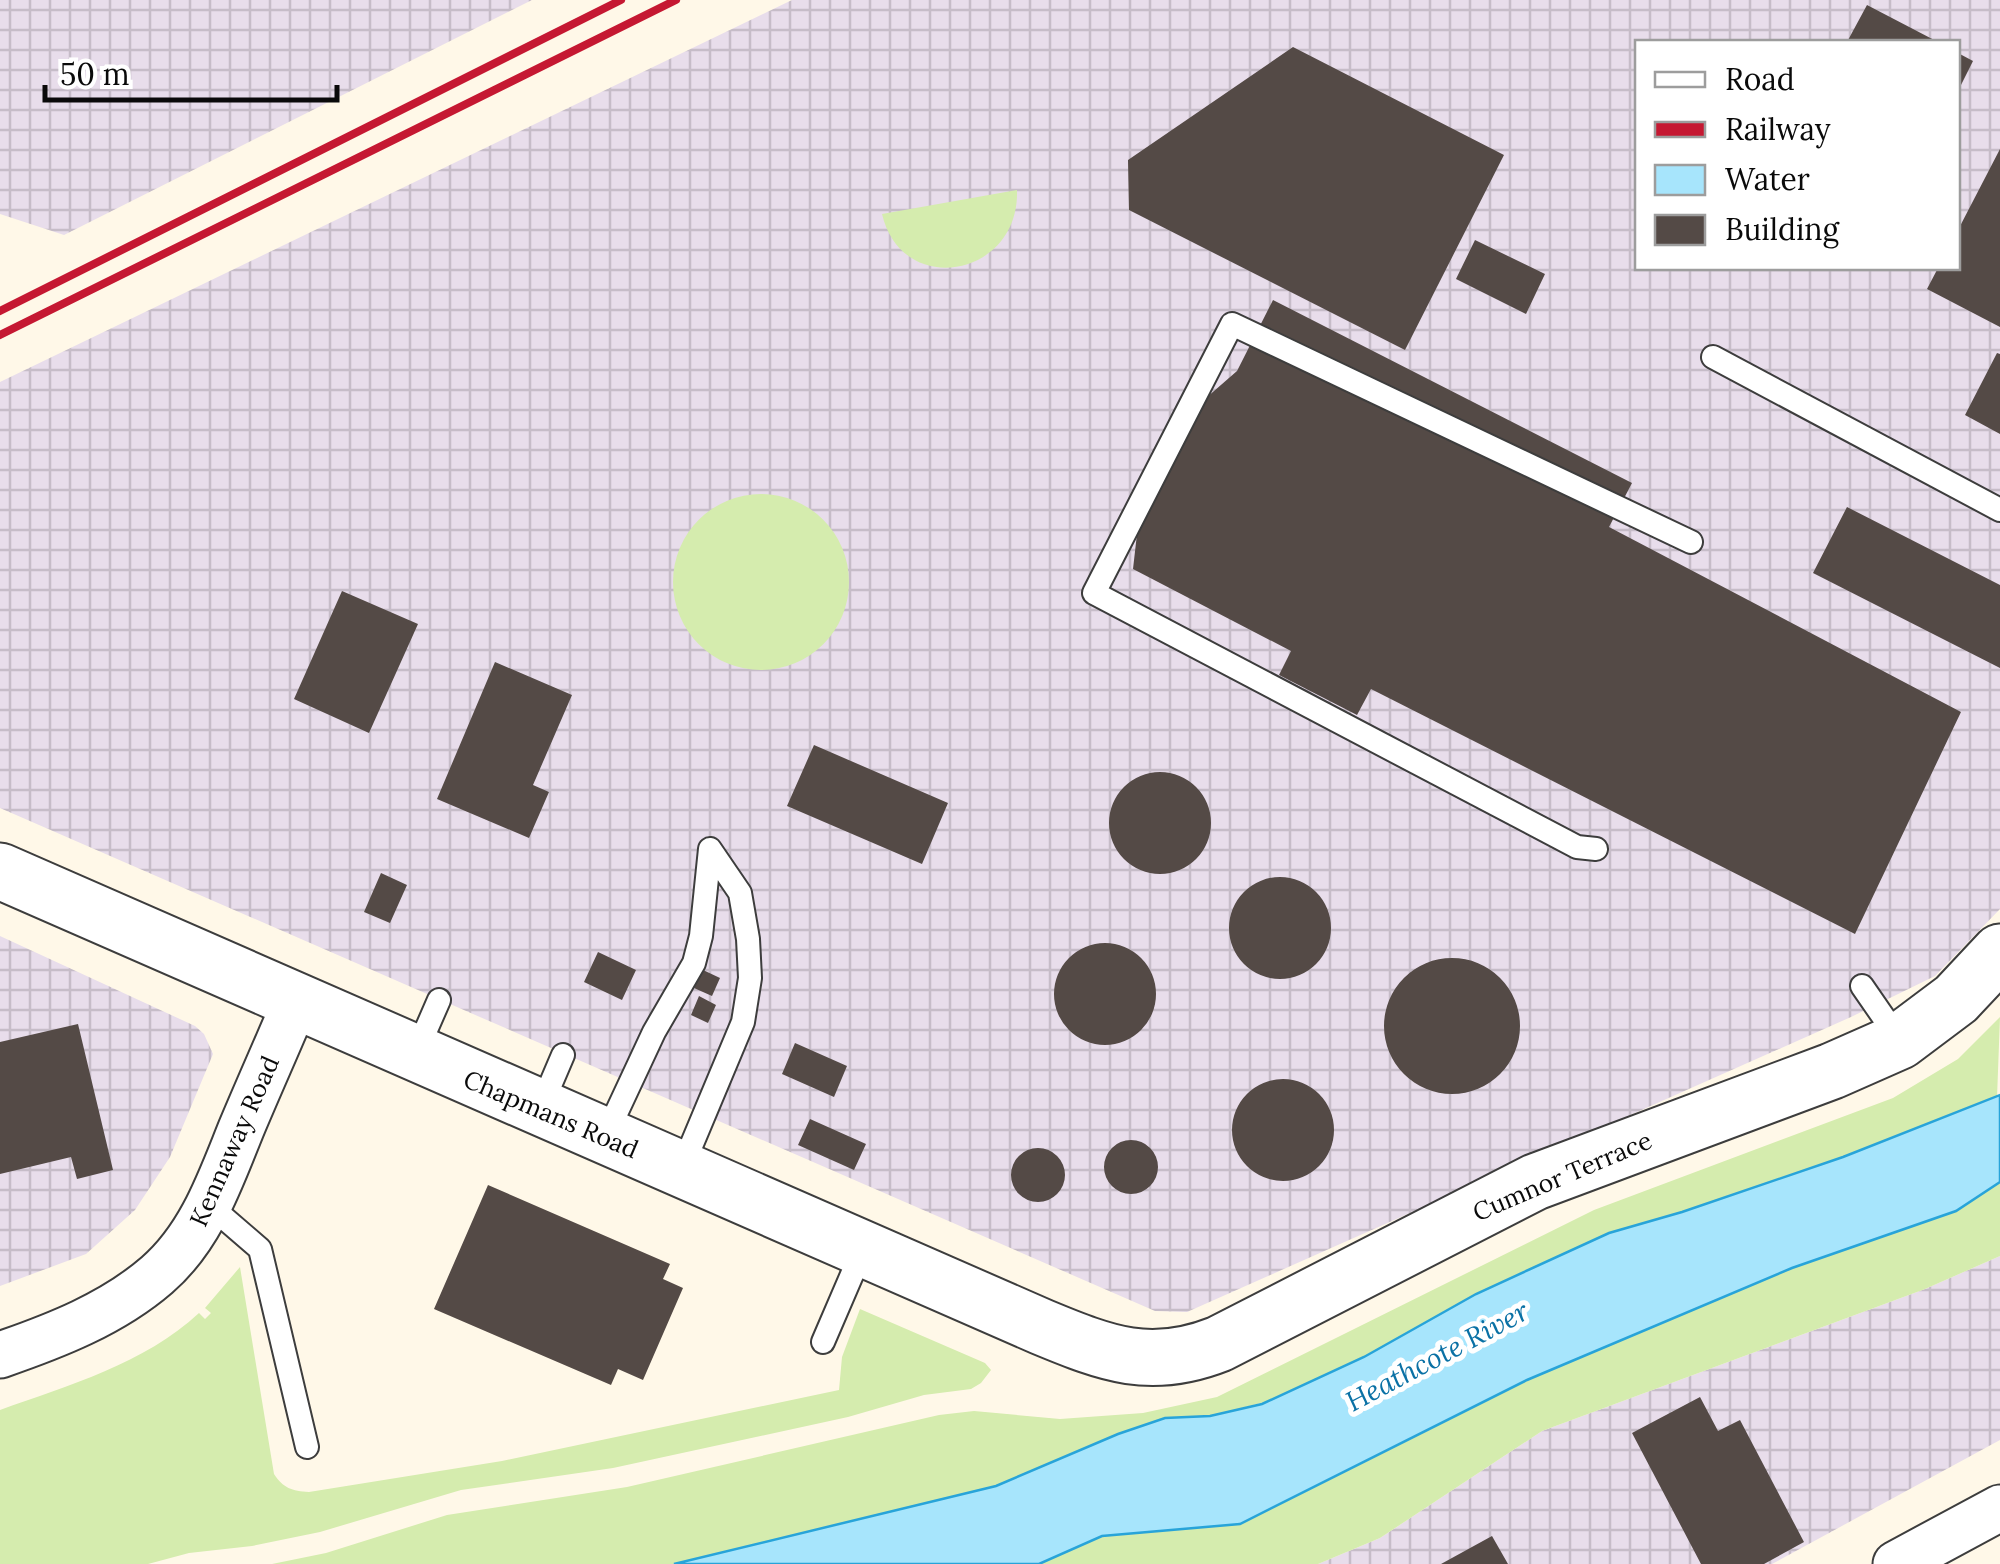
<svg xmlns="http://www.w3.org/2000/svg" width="2000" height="1564" font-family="Lora,serif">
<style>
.industrial{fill:url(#industrial-grid);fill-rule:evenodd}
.grass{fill:#d5ecae}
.water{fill:#a7e5fc;stroke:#28a4d9;stroke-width:2.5}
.building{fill:#544a46}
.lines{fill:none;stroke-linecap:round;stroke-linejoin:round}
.service-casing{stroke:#3d3d3d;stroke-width:26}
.minor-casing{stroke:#3d3d3d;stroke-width:49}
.tertiary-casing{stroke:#3d3d3d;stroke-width:59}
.service{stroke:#fff;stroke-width:22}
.minor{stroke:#fff;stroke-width:45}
.tertiary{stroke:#fff;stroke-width:55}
.rail{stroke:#c51832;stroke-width:8}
.labels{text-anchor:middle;stroke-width:10;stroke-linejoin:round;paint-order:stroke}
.street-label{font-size:25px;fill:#0a0a0a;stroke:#fff}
.water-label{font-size:28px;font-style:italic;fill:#0a71a5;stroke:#fff}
</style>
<defs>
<pattern id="industrial-grid" width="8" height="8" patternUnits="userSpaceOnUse" patternTransform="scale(2.5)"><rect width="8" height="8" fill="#e8ddeb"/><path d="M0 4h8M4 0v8" fill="none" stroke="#c6bcc8"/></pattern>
</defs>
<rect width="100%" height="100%" fill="#fff8e8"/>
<path class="industrial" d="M0,0h532l-468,235 -64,-21z
M792,0h1208v909l-65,67 -84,41 -664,295 -32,-1 -1155,-503v-426zM1638,42h320v226h-320z
M0,936l195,90 9,8 9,20 -43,103 -35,53 -49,44 -86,32z
M2000,1256v184l-228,124h-454l62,-26 162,-107 383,-142z"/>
<path class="grass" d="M1017,190c3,87 -115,109 -135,24z
M673 582a88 88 0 1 1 176 0a88 88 0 1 1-176 0Z
M2000,1017l-3,81 -154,59 -161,55 -73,21 -133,61 -112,63 -99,45 -55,14 -45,2 -47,16 -122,52 -43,12 -279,66h-402l54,-11 121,-38 180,-28 312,-72 35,-4 86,8 83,-6 74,-16 377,-187 299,-112 65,-39z
M2000,1182v74l-75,33 -383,142 -162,107 -62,26h-279l63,-28 138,-12 287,-144 265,-112 164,-57z
M240,1267l34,207c9,14 18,17 35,18l193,-31 337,-71 3,-33 18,-48 125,54 6,7 -10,13 -10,6 -47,6 -76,22 -235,51 -152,22 -141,42 -68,14 -63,7 -41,11h-148v-154c69,-25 144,-46 199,-97l6,6 6,-6 -6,-5z"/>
<path class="water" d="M2000,1095v87l-44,29 -164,57 -265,112 -287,144 -138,12 -63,28h-365l322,-78 122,-52 47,-16 45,-2 52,-12 102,-47 112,-63 133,-61 73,-21 161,-55z"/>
<path class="building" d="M1867,5l71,37h-91z
M1293,47l211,108 -99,195 -276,-140 -1,-50z
M1958,53l15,8 -15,30z
M2000,149v178l-73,-38 11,-21h20v-38z
M1475,240l70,34 -19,40 -70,-35z
M1273,300l359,183 -23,44 352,185 -106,222 -484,-245 -14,26 -78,-40 12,-24 -158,-82 4,-35 69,-136 31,-27z
M1997,353l3,1v80l-35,-19z
M1847,507l153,78v83l-187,-95z
M342,591l76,33 -49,109 -75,-34z
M495,662l77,33 -39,90 16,7 -20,46 -92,-39z
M814,745l134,58 -26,61 -135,-58z
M1109 823a51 51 0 1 1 102 0a51 51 0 1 1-102 0Z
M381,873l26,12 -17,38 -26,-11z
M1229 928a51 51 0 1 1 102 0a51 51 0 1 1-102 0Z
M1054 994a51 51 0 1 1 102 0a51 51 0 1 1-102 0Z
M598,952l38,18 -14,30 -38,-18z
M1384 1026a68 68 0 1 1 136 0a68 68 0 1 1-136 0Z
M703,970l17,8 -8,18 -18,-8z
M699,996l17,9 -8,18 -17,-8z
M78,1024l35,146 -36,9 -6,-22 -71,17v-132z
M795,1043l52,23 -13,31 -52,-23z
M1232 1130a51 51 0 1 1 102 0a51 51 0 1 1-102 0Z
M810,1119l56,25 -12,26 -56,-25z
M1104 1167a27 27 0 1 1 54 0a27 27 0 1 1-54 0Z
M1011 1175a27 27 0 1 1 54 0a27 27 0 1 1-54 0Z
M488,1185l182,79 -7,15 20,9 -40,92 -25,-11 -7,16 -177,-76z
M1700,1397l18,34 22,-11 64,122 -40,22h-63l-69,-131z
M1492,1536l16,28h-67z"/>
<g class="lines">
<g class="service-casing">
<path id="service" d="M1713,357l287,153
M1596,849l-19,-2 -483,-254 138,-269 459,218
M1862,986l38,55
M415,1055l24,-55
M540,1109l23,-54
M605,1137l49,-105 40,-69 7,-27 9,-87 30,44 8,46 2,39 -7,44 -62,148
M209,1205l51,44 47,198
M823,1342l40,-93"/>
</g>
<g class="minor-casing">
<path id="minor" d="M0,1355c55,-19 112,-41 157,-80 44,-38 63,-94 84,-146 18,-43 37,-85 55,-128
M1896,1564l104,-56"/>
</g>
<g class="tertiary-casing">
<path id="tertiary" d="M0,871l1042,456c65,27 109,44 177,17l316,-162 297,-111 68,-30 56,-42 44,-47"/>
</g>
<use href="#service" class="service"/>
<use href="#minor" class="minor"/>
<use href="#tertiary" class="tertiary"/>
<path class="rail" d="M0,311l621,-311
M0,335l676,-335"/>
</g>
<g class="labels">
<g class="street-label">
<text transform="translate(551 1114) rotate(23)" y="9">Chapmans Road</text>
<text transform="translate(234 1141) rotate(-66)" y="9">Kennaway Road</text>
<text transform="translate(1562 1176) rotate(-23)" y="9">Cumnor Terrace</text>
</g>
<g class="water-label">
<text transform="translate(1437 1356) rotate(-28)" y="10">Heathcote River</text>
</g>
</g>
<rect x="1635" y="40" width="325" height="230" fill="#ffffff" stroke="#9d9d9d" stroke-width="2.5"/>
<rect x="1655" y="72" width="50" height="15" fill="#ffffff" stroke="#9d9d9d" stroke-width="2.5"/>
<text x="1725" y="90" font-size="30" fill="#0a0a0a">Road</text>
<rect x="1655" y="122" width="50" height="15" fill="#c51832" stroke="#9d9d9d" stroke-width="2.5"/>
<text x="1725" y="140" font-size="30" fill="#0a0a0a">Railway</text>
<rect x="1655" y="165" width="50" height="30" fill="#a7e5fc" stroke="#9d9d9d" stroke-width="2.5"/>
<text x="1725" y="190" font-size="30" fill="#0a0a0a">Water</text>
<rect x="1655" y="215" width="50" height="30" fill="#544a46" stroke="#9d9d9d" stroke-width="2.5"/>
<text x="1725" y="240" font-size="30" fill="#0a0a0a">Building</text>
<path d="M45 85v15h292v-15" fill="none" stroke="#0a0a0a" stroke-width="5"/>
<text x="60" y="85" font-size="30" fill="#0a0a0a" stroke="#ffffff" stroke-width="8" paint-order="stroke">50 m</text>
</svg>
